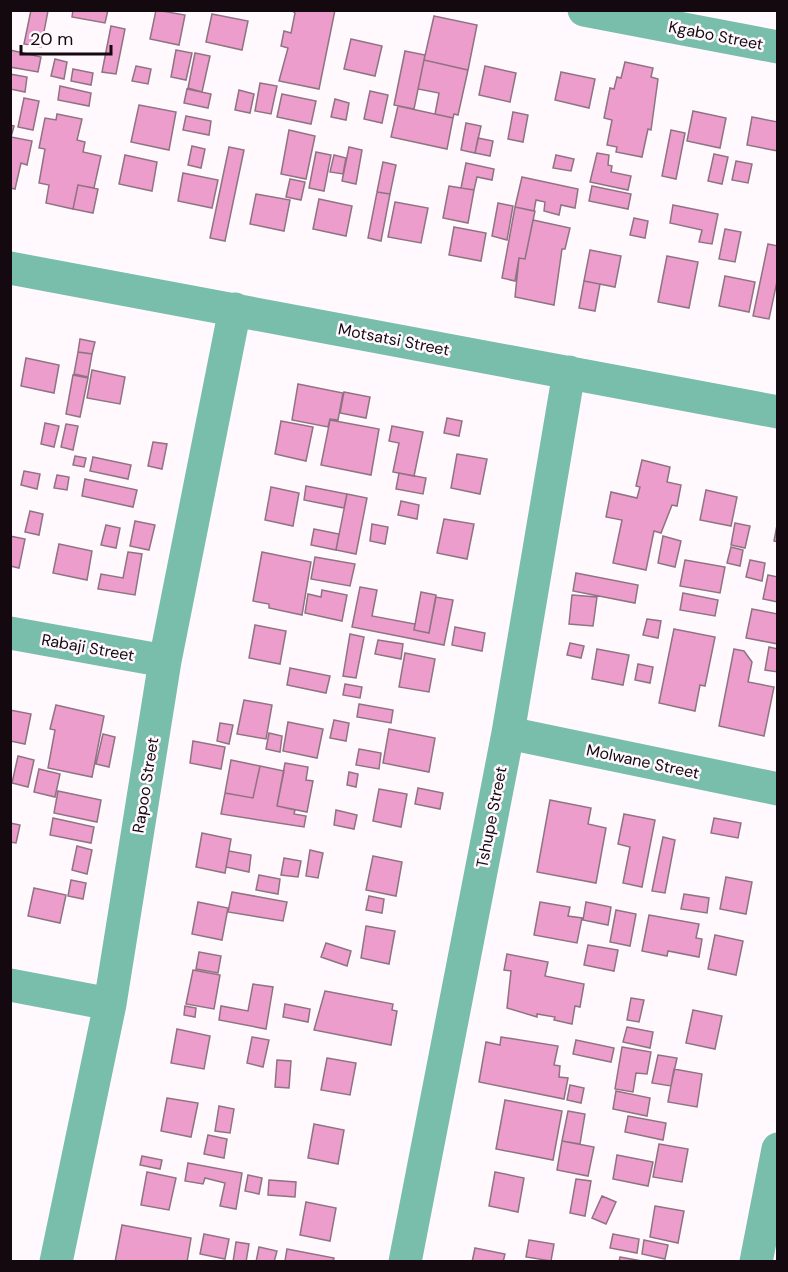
<svg xmlns="http://www.w3.org/2000/svg" width="788" height="1272" font-family="'DM Sans',sans-serif">
<style>
.building{fill:#ed9dcb;stroke:#8f7382;stroke-width:1.5}
.lines{fill:none;stroke-linecap:round;stroke-linejoin:round}
.minor{stroke:#79beaa;stroke-width:33}
.labels{text-anchor:middle;stroke-width:5;stroke-linejoin:round;paint-order:stroke}
.street-label{font-size:16px;fill:#13090f;stroke:#fff8fc}
</style>
<rect width="100%" height="100%" fill="#fff8fc"/>
<path class="building" d="M31,10l17,1 -7,36 -17,-3z
M73,10h35l-3,13 -33,-6z
M156,10l29,5 -6,30 -29,-6z
M291,10h44l-16,79 -40,-8 9,-33 -7,-2 3,-15 7,2 4,-20z
M212,14l36,7 -6,29 -36,-8z
M434,16l43,9 -9,45 -44,-10z
M111,26l14,3 -9,45 -14,-2z
M351,39l31,7 -7,30 -31,-7z
M10,50l31,7 -3,15 -28,-5z
M176,50l16,3 -6,27 -15,-3z
M405,51l20,4 -11,54 -20,-4z
M195,53l15,3 -8,36 -14,-4z
M55,59l12,3 -3,17 -13,-3z
M424,60l44,10 -10,45 -4,-1 -1,4 -18,-4 4,-21 -21,-4z
M625,62l28,6 -2,9 7,2 -7,51 -3,-1 -6,28 -26,-5 1,-5 -10,-2 5,-25 -8,-2 6,-30 4,1 3,-12 4,1z
M136,66l15,3 -3,15 -16,-3z
M485,66l31,7 -6,29 -31,-7z
M73,69l20,4 -2,12 -20,-4z
M561,72l34,7 -6,29 -34,-8z
M10,74l17,3 -2,15 -15,-3z
M260,83l17,3 -6,28 -16,-3z
M60,86l31,7 -2,13 -31,-6z
M187,89l24,5 -3,14 -24,-5z
M239,90l15,4 -4,19 -15,-3z
M370,91l18,4 -6,28 -18,-4z
M282,94l34,7 -5,23 -34,-7z
M24,98l15,3 -6,29 -15,-3z
M335,99l14,4 -3,17 -15,-3z
M139,105l37,7 -7,38 -38,-8z
M398,106l55,12 -6,31 -56,-12z
M693,111l33,7 -6,30 -33,-7z
M513,112l15,3 -5,27 -15,-3z
M57,114l25,5 -5,21 8,2 -2,10 18,4 -7,32 -16,-3 -5,24 -27,-6 3,-18 -10,-2 6,-34 -6,-1 6,-30 11,2z
M186,116l25,5 -2,14 -26,-5z
M752,117l26,5v29l-31,-6z
M466,123l15,3 -6,27 -14,-3z
M10,125l4,1 -3,11 21,4 -5,24 -6,-2 -6,26 -5,-1z
M289,130l26,6 -9,43 -25,-5z
M671,130l14,3 -9,46 -14,-3z
M478,138l15,3 -3,15 -15,-3z
M192,146l13,3 -4,19 -13,-3z
M229,147l15,3 -19,91 -15,-3z
M349,147l13,3 -6,34 -14,-3z
M316,152l15,3 -7,36 -15,-3z
M597,153l12,2 -1,10 4,1 -1,6 20,4 -3,14 -38,-8z
M714,154l14,3 -6,27 -14,-3z
M125,155l32,7 -5,29 -33,-7z
M334,155l12,3 -3,16 -13,-2z
M556,155l18,4 -3,12 -18,-3z
M736,161l16,3 -4,19 -16,-3z
M383,162l13,3 -6,29 -13,-2z
M466,163l28,6 -2,11 -15,-3 -3,13 -13,-2z
M183,173l35,7 -6,28 -34,-7z
M522,177l56,12 -3,19 -14,-3 -2,10 -15,-4 1,-9 -9,-2 -2,11 -19,-4z
M290,179l15,3 -4,18 -15,-3z
M78,185l20,4 -5,24 -20,-4z
M449,186l25,4 -6,33 -25,-5z
M592,186l39,8 -3,15 -39,-8z
M377,192l13,2 -9,47 -13,-3z
M256,194l34,6 -6,31 -34,-7z
M319,199l33,7 -6,30 -33,-7z
M395,202l33,6 -7,35 -33,-6z
M498,203l15,3 -6,34 -15,-4z
M673,205l45,9 -6,30 -13,-2 3,-12 -32,-7z
M515,207l20,4 -10,48 -6,-1 -4,23 -13,-3z
M634,218l14,3 -3,17 -15,-3z
M533,220l37,8 -5,21h-3l-8,56 -39,-8 4,-39 6,1z
M454,227l32,6 -5,28 -32,-6z
M725,229l16,3 -6,30 -16,-3z
M768,244l10,2v31l-9,42 -16,-3z
M590,250l31,6 -6,31 -31,-6z
M667,256l31,6 -9,46 -31,-6z
M725,276l30,6 -6,30 -30,-6z
M584,281l16,3 -5,27 -16,-3z
M80,339l15,3 -3,12 -14,-2z
M78,352l14,2 -4,23 -14,-3z
M26,358l33,7 -5,28 -33,-7z
M92,370l33,7 -5,27 -33,-6z
M73,375l15,3 -8,39 -14,-3z
M298,384l45,9 -5,27 -8,-1 -2,8 -36,-7z
M344,392l26,5 -4,21 -26,-5z
M447,418l15,3 -3,15 -15,-3z
M330,420l49,9 -8,46 -50,-10z
M281,421l32,6 -7,34 -31,-7z
M45,423l14,3 -5,21 -13,-3z
M66,424l12,2 -5,24 -12,-3z
M392,426l31,6 -9,44 -21,-4 6,-29 -10,-2z
M153,442l14,2 -5,25 -14,-3z
M457,454l30,5 -7,35 -29,-6z
M75,456l11,2 -2,9 -11,-2z
M93,457l38,8 -3,14 -38,-8z
M642,460l28,7 -3,15 14,3 -4,21 -5,-1 -11,28 -7,-2 -8,39 -33,-7 9,-43 -16,-3 5,-25 26,6 3,-11 -4,-1z
M24,471l16,3 -3,15 -16,-4z
M399,473l27,5 -3,16 -27,-5z
M57,475l12,2 -2,13 -13,-2z
M85,479l52,11 -4,17 -51,-11z
M306,486l41,8 -3,14 -40,-8z
M271,487l28,6 -6,33 -28,-6z
M706,490l31,7 -6,29 -31,-6z
M347,494l20,4 -11,56 -20,-4z
M401,501l18,4 -2,14 -19,-4z
M30,511l13,3 -4,21 -14,-3z
M444,519l30,5 -7,35 -30,-6z
M778,520v22l-4,-1z
M135,521l20,4 -6,25 -19,-4z
M735,523l15,3 -5,22 -14,-3z
M372,524l16,3 -3,17 -15,-3z
M106,525l14,3 -4,20 -15,-3z
M314,529l25,5 -3,16 -25,-5z
M10,536l15,3 -6,29 -9,-2z
M663,536l18,5 -6,26 -17,-4z
M59,544l33,7 -5,29 -34,-7z
M731,547l12,3 -3,16 -13,-3z
M128,552l14,2 -7,41 -37,-6 3,-15 22,4z
M262,552l49,10 -9,53 -33,-7v-4l-16,-3z
M315,557l40,7 -5,22 -39,-7z
M685,560l40,7 -5,26 -40,-7z
M750,560l15,3 -3,18 -16,-4z
M576,573l62,12 -3,18 -62,-12z
M768,575l10,2v25l-15,-3z
M360,587l17,3 -5,26 43,8 -1,6 15,3 7,-36 17,3 -9,45 -92,-18z
M322,590l25,5 -5,26 -37,-8 3,-19 13,3z
M421,592l15,3 -7,38 -15,-3z
M683,593l35,7 -3,16 -35,-6z
M572,595l25,2 -4,29 -24,-2z
M752,609l26,5v30l-32,-6z
M647,619l14,2 -3,17 -15,-3z
M255,625l31,6 -6,33 -31,-6z
M455,627l30,6 -3,18 -30,-6z
M674,629l41,8 -10,49 -5,-1 -5,26 -36,-8z
M350,634l14,3 -8,41 -13,-2z
M378,640l25,4 -2,15 -26,-5z
M570,643l14,3 -3,12 -14,-3z
M769,647l9,2v23l-13,-2z
M597,649l32,6 -6,30 -31,-6z
M734,649l10,2 8,11 -4,20 26,5 -10,49 -45,-10z
M405,653l30,6 -6,33 -30,-5z
M638,664l15,3 -3,16 -15,-3z
M290,668l40,8 -4,17 -39,-8z
M345,684l17,3 -2,11 -17,-3z
M244,700l28,5 -6,34 -29,-5z
M359,704l34,6 -2,13 -34,-6z
M56,705l48,11 -12,61 -44,-9 7,-38 -5,-1z
M10,710l21,4 -6,30 -15,-3z
M334,720l15,3 -3,18 -16,-3z
M288,722l35,7 -6,29 -34,-7z
M220,723l13,2 -4,19 -12,-3z
M389,729l46,9 -6,34 -46,-9z
M269,733l13,3 -2,16 -14,-3z
M103,734l12,3 -6,30 -13,-3z
M193,741l32,6 -4,22 -31,-6z
M359,749l22,4 -2,16 -23,-4z
M18,756l16,4 -6,27 -16,-4z
M231,760l29,6 -7,32 -28,-5z
M285,763l23,4 -2,13 7,1 -6,31 -30,-6z
M260,766l24,5 -7,35 18,4 -1,4 12,2 -2,11 -83,-13 4,-21 28,5z
M39,769l21,5 -5,23 -21,-5z
M349,772l9,2 -2,13 -9,-2z
M418,788l25,5 -3,16 -25,-5z
M379,789l28,5 -6,33 -28,-6z
M58,791l43,9 -4,22 -43,-9z
M550,800l41,8 -3,16 18,4 -10,55 -59,-11z
M336,810l21,5 -3,14 -20,-4z
M624,814l31,6 -13,67 -19,-4 7,-36 -12,-3z
M53,818l41,9 -3,16 -41,-8z
M714,818l27,5 -3,15 -27,-5z
M10,823l10,2 -4,18 -6,-1z
M202,833l29,6 -6,34 -29,-6z
M663,837l12,3 -10,53 -13,-2z
M77,846l15,4 -5,24 -15,-4z
M310,850l13,3 -5,25 -12,-2z
M229,851l22,4 -2,17 -23,-5z
M373,856l29,6 -6,34 -30,-6z
M284,858l17,3 -3,16 -17,-2z
M259,875l21,4 -2,15 -22,-4z
M726,877l26,5 -6,32 -26,-5z
M71,880l15,3 -3,16 -15,-3z
M34,888l32,7 -6,28 -32,-7z
M232,892l55,10 -4,19 -55,-9z
M684,894l25,4 -2,15 -26,-4z
M369,896l15,3 -2,14 -16,-3z
M198,902l30,6 -6,32 -30,-6z
M540,902l30,5 -2,9 14,2 -5,25 -43,-8z
M586,902l25,5 -3,18 -25,-5z
M616,910l20,4 -6,32 -20,-4z
M649,915l50,9 -3,14 6,1 -3,18 -31,-6 -1,5 -25,-5z
M366,926l29,5 -6,33 -28,-6z
M715,935l28,6 -7,34 -28,-6z
M326,943l25,8 -4,15 -26,-9z
M588,945l30,5 -4,21 -30,-6z
M199,952l22,4 -3,17 -22,-4z
M507,954l41,8 -3,14 39,8 -4,23 -5,-1 -3,18 -18,-4 1,-3 -18,-3v3l-30,-9 4,-37 -7,-1z
M193,970l27,5 -6,34 -28,-5z
M253,984l20,3 -7,42 -47,-9 2,-14 27,5z
M325,991l68,13 -1,6 5,1 -6,34 -77,-15z
M631,998l13,2 -5,22 -12,-2z
M285,1004l25,5 -2,13 -25,-5z
M185,1006l11,2 -1,9 -11,-2z
M693,1010l29,6 -7,33 -29,-6z
M627,1027l26,5 -3,16 -27,-6z
M177,1029l33,7 -6,33 -33,-6z
M252,1037l17,3 -6,27 -16,-4z
M501,1037l57,9 -4,19 6,1 -1,11 9,1 -4,21 -85,-17 7,-40 14,3z
M576,1040l38,8 -3,14 -38,-8z
M622,1047l29,5 -4,22 -11,-1 -3,19 -18,-3z
M658,1055l19,3 -6,28 -19,-3z
M327,1058l29,5 -6,32 -29,-5z
M277,1060l14,1 -2,27 -14,-1z
M674,1069l28,5 -5,33 -29,-5z
M570,1085l14,3 -3,15 -14,-3z
M616,1091l34,7 -3,18 -34,-7z
M167,1098l31,5 -7,34 -30,-6z
M505,1100l57,11 -9,49 -57,-11z
M219,1106l15,3 -4,24 -15,-2z
M568,1111l17,3 -5,30 -18,-3z
M628,1116l38,7 -3,17 -38,-8z
M314,1124l30,6 -6,34 -30,-6z
M208,1135l19,4 -3,19 -20,-4z
M562,1141l32,6 -6,29 -31,-6z
M659,1144l29,5 -6,33 -29,-5z
M617,1155l36,7 -5,24 -35,-7z
M142,1156l20,4 -2,9 -20,-4z
M188,1163l54,10 -6,36 -16,-3 5,-23 -20,-5 -2,6 -18,-3z
M147,1172l29,6 -7,32 -28,-5z
M495,1172l29,6 -6,34 -29,-6z
M248,1175l14,3 -3,16 -14,-3z
M576,1179l15,2 -6,35 -15,-3z
M269,1180l27,2 -1,15 -27,-2z
M602,1196l14,6 -10,22 -14,-6z
M306,1202l30,6 -6,33 -30,-6z
M655,1206l29,5 -6,32 -28,-6z
M122,1225l69,13 -4,24h-72z
M204,1234l25,5 -4,20 -25,-5z
M613,1234l26,5 -2,14 -27,-5z
M529,1240l25,4 -3,17 -25,-4z
M644,1240l24,5 -3,14 -23,-5z
M236,1242l13,2 -3,18h-13z
M259,1247l18,4 -3,11h-18z
M475,1248l30,6 -2,8h-31z
M287,1249l47,9 -1,4 -48,-1z
M620,1257l22,4 -23,1z"/>
<g class="lines">
<path class="minor" d="M584,10l194,37
M10,268l768,144
M10,633l155,28
M508,733l270,56
M10,985l100,19
M56,1262l54,-258 55,-343 70,-352
M405,1262l103,-529 61,-361
M756,1262l22,-113"/>
</g>
<g class="labels">
<g class="street-label">
<text transform="translate(716 35) rotate(11)" y="6">Kgabo Street</text>
<text transform="translate(394 339) rotate(11)" y="6">Motsatsi Street</text>
<text transform="translate(88 647) rotate(10)" y="6">Rabaji Street</text>
<text transform="translate(643 761) rotate(12)" y="6">Molwane Street</text>
<text transform="translate(145 785) rotate(-81)" y="6">Rapoo Street</text>
<text transform="translate(491 817) rotate(-79)" y="6">Tshupe Street</text>
</g>
</g>
<rect width="788" height="1272" fill="none" stroke="#13090f" stroke-width="24"/>
<path d="M21 45v9h90v-9" fill="none" stroke="#13090f" stroke-width="3"/>
<text x="30" y="45" font-size="18" fill="#13090f" stroke="#fff8fc" stroke-width="4.5" paint-order="stroke">20 m</text>
</svg>
